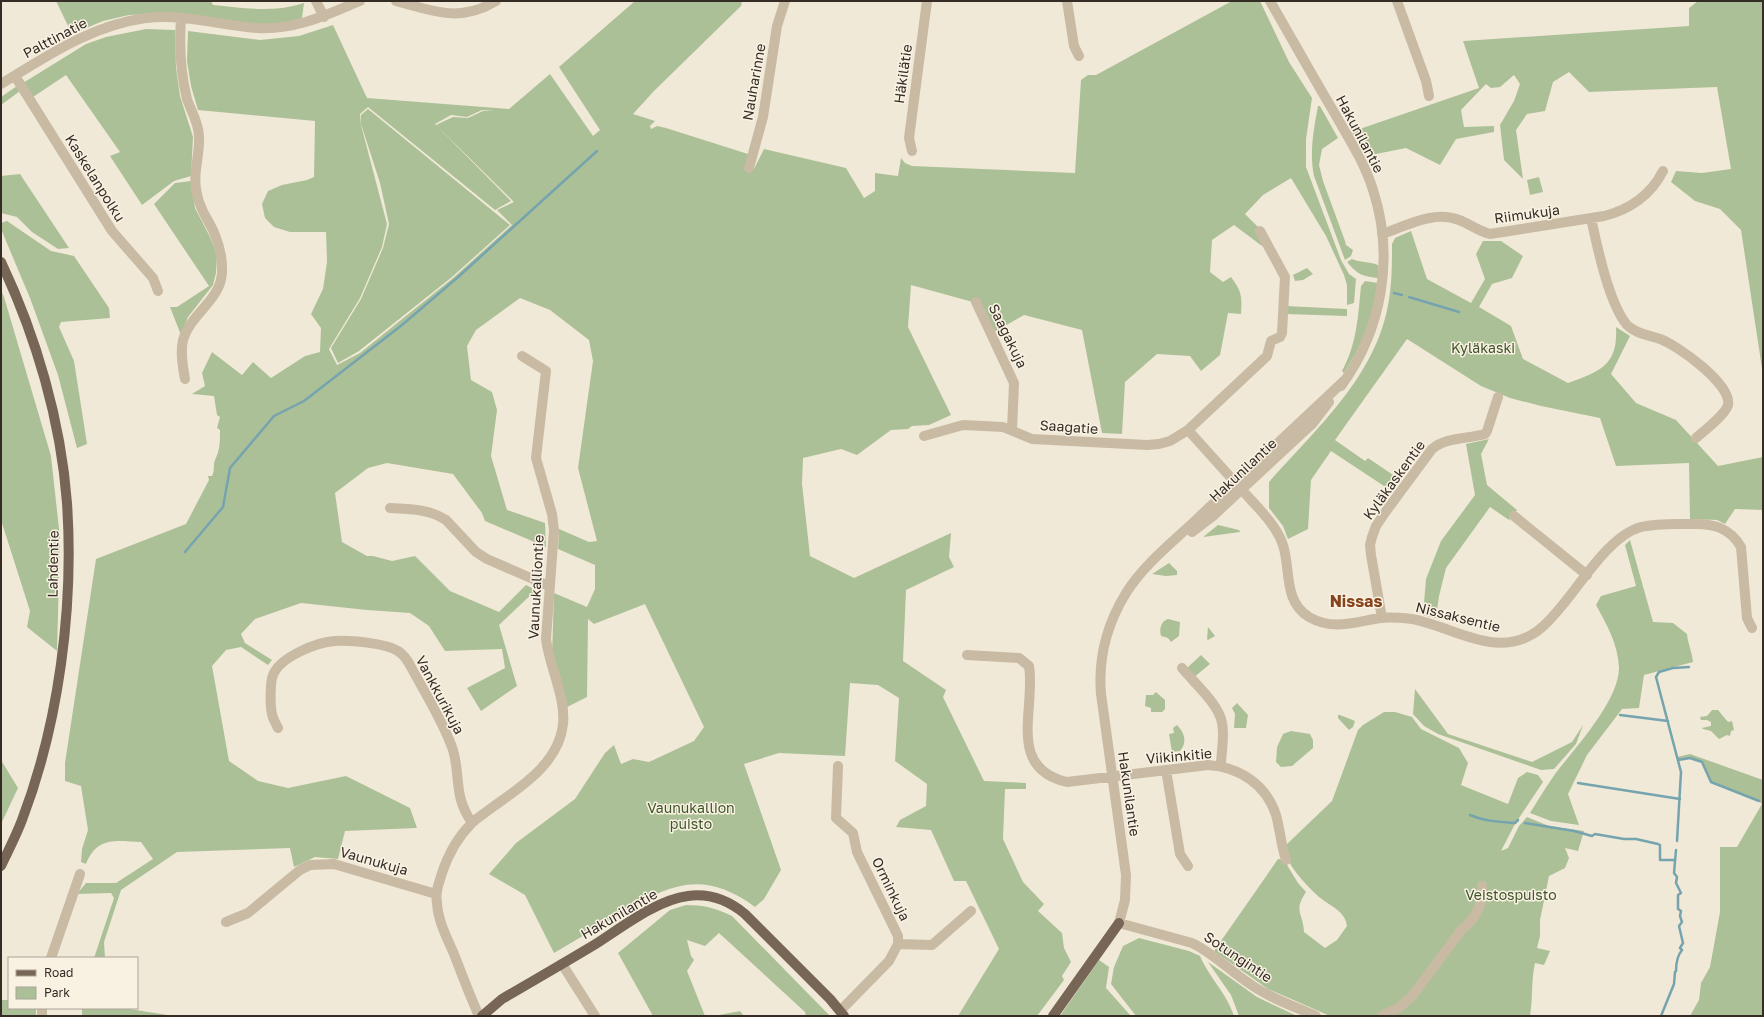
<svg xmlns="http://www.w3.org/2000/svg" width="1764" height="1017" font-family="'Golos Text',sans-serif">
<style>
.green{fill:#acc097;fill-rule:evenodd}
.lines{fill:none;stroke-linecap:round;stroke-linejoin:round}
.stream{stroke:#75a4af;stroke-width:2.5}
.minor{stroke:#c9baa3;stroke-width:10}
.major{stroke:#776555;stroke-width:10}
.labels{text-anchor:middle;stroke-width:3;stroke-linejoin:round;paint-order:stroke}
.street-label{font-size:14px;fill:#342c25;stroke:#f9f2e3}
.park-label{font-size:14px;fill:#3d5328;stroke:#f9f2e3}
.quarter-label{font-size:16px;font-weight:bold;fill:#85441c;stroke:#f9f2e3}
</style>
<rect width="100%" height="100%" fill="#f1e9d7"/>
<path class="green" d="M56,1h155l2,4c31,3 61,8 91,-2l-2,15 -21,6 -22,1 -94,-12 -36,2 -26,6 -31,13z
M635,1h107l-1,5 -87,85 -21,23 22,7 -5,5 1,3 6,-3 9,2 82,26 6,15 10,-20 82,19 18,30 11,-7v-18l23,3 3,-18 4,5 7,3 163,7 6,-93 7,-5h8l136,-74h28l29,61 23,36 -6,41v28l35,93 8,14 7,5 -2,24 -7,2v-20l-3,-10 -18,-39 -35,-58 -28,17 -18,19 16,16 8,13 -7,3 -28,-21 -22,15 -2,32 13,10 8,-5c11,15 11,19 10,37l-13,-1 -8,42 -19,16 -11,-15 -33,-2 -32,28 -3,52 -20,-1 -20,-103 -58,-15 -30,17 -14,-28 -69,-19 -3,42 43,88 -22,10 -17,1 -4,3 -17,1 -34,25 -16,-6 -38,9 -1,26 8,72 44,22 97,-45 -2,24 5,10 -48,23 -3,71 43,29 -3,7 41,84 42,2v6h-21l-2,50 20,43 21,22 -6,7 24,22 2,15 7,14 -9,14 2,4 -27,36h-79l41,-67 -33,-68h-12l-23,-51 -35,-3 4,-7 26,-14 1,-22 -32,-23 4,-63 -21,-13 -28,-2 -5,73 -66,-3 -35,11 37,106 -17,29 -9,8c-52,-38 -85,-23 -135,7 -22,13 -44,26 -66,39l-29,-58 -36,-21 27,-31 59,-44 30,-46 9,-8 7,19 12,-5 16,3 45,-21 10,-14 -59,-123 -51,20 -6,-5 -1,78 -20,10 -15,-52 2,-62 33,14 8,-18v-24l-37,-16 1,-20 30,13 8,-1 -19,-73 15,-107 -4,-21 -39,-30 -30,-12 -44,32 -9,16 4,34 21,12 5,18 -6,46 16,54 38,13 1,24 -61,-26 -3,-8 -29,-39 -66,-11 -19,5 -33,25 7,49 25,14h6l19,5 23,-5 35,35 49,21 27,-27 10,5 -37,35 18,61 -36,25 -14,-23 38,-20 -3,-19 -57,2 -16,-25 -19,-13 -43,-3 -66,-7 -46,16 -14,15 4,9 27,17 -4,5 -27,-18 -15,3 -14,16 17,95 29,20 30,7 58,-12 64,32 7,20 -72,3 -7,28 -23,-2 -21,10 -4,-19 -113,4 -56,38 -17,52 1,16h-11l20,-60 -3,-5 -34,1 9,-11h30l37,-24 -12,-17c-25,-1 -44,-6 -55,22l-5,-2 1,-13 6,-19 -7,-44 -16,-5v-18l31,-204 90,-35 23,-44 -1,-4h4c3,-5 1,-12 3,-16 5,-10 5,-18 5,-30l-3,-2 3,-11 -3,-2 -3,-19 -22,-2 13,-8 -3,-13 10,-21 30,23 11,-13 18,16 34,-22 15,-4 1,-24 -10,-14 12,-25 4,-27 -1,-30h-36l-16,-5 -9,-9 -3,-14 6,-13 14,-6 25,-5 7,-3 1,-56 -117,-11 -7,-24 -4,-25 1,-30 72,9 39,-4 34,-11 34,73 142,11 41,-35 43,62 7,-6 -41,-63zM368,107l127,103 16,-9 -76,-77 16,-9 16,2 15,-7 12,1h-11l-15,7 -15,-1 -17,8 78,77 -17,8 15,15 -59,53 -93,75 -23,12 -8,-16 31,-51 22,-51 5,-23 -26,-99 -1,-11z
M1698,1h65v374l-22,-145 -21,-21 -25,-8 -24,-19 5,-11 26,2 29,-4 -14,-82 -128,5 -20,-20 -16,10 -8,29 -18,3 -11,16 7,49 -19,-19 -4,-35 14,-24 6,-17 -6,-9 -14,12 -9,1 -5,-4 -25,26 3,17 30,-1v6l-38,7 -16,26 -34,-17 -35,7 -20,-23 128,-44 -16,-47 226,-15v-18z
M146,29l29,1 1,38 4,28 13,41 -2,39 -17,5 -32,24 -32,-49 10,-4 -54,-77 -33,22 -10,-14 63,-39 20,-7z
M17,86l3,5 -19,14v-8z
M1318,106h2l18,32 -16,11 -3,16 4,16 22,60 1,4 7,5 -2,6 -6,4 -31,-84c-5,-23 0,-48 4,-70z
M368,109l142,116 -58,52 -93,74 -21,12 -7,-15 30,-49 22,-51 6,-24 -9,-41 -19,-59v-9z
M20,174l49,74 -11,1 -26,-17 -15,-15 -16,-4v-37z
M1539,177l4,15 -13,3 -3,-15z
M191,181l4,27 15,29 7,18 -1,18 -3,12 -25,32 -7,18 -11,-28h7l32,-21 -55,-82 21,-21z
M7,221l44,30 23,5 35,52 1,10 -49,4 -2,5 15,34 13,83 -10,4 -19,-73 -28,-77 -29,-69v-6z
M1411,231l16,48 44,24 14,-24 -9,-25 7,-13h18l22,15 -11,22 -20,6 -13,23 32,19 12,33 45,24c33,-12 50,-18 48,-56l14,9 -19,38 25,29 40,17 42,46 45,-9v53l-28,-1 -10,15 -8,-4 -27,-1 -1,-56 -73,3 -16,-48 -59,-12 -31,-8 -29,-12 -74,-47 -72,101 30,21 3,-3 31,21 -9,11 -59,-39 -20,29 -3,49 -20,10 -5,-13 -14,-18v-26c47,-53 106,-105 119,-177 4,-20 4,-41 4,-61l3,-6z
M1352,259c9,4 16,2 26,6v13c-16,-2 -20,-3 -31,-16z
M1307,268l6,6 -10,6 -8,1 -2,-6z
M1365,281l13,2 -6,31 -12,32 -16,27 -2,-2c15,-27 16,-55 19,-85z
M1,290l3,7 47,159 9,82 -3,113 -30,-24 3,-16 -29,-91z
M1286,306l61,3v7l-62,-2z
M1489,439l-8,15 6,31 30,25 -8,10 -19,-13 -44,61 -7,28 -3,22 -13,-3 3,-36 15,-38 34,-46 -9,-51z
M1218,525l21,5 1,2 -37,5z
M1630,540l23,82 20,1 14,11c1,10 5,18 6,28l-49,13 -5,33 -17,1 -35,46 -19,39 11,31 -28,-4 -21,-8c8,-13 16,-26 25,-39 19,-25 64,-73 64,-106 -1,-24 -12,-43 -23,-63l5,-9 35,-10 -11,-41z
M1169,563l8,8v4l-11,1 -14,-2z
M1168,619l12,3 -1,14 -8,6 -3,-4 -7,-2c-2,-7 0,-15 7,-17z
M1208,627l7,9 -7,4 -1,-1z
M1201,655l9,9 -17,14 -6,-10z
M1415,689l33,45 84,28 40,-20 11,-17 -7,19 -22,25 -13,1 -103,-36 -14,-8 -11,-12z
M1156,692l9,8v9l-3,3h-11v-4l-6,-2 1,-11h7z
M1237,703l11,12 -2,13h-12l1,-14 -3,-6z
M1712,710h6l10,12 4,-1 2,9 -3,1 -1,5 -3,-1 -8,4 -8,-8 -8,-2 -1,-1 9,-2v-4l-4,-2h-6l-1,-3 7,-1z
M1384,712h11l17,5 9,12 38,19 9,15 -7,22 47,19 10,-26 9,-6 11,3 5,7 -28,42 -14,27 7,-3 11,-22 8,-9 22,9 35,5 -6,20 -13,-3 4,10 -4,10 -16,8 -9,44v16l-3,12 13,3 -6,14 -9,-2c-4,18 -2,35 -5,53h-200l-62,-27 -54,-38 64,-92 6,1 14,23 8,9c-13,20 -3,20 -2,40l21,16 12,-8 10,-14c-2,-14 -13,-18 -24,-26 -11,-8 -29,-28 -35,-40 -2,-4 -1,-11 -2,-15l46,-44 26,-71 5,-5z
M1338,715h2l15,6 -2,6 -4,3 -11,-12z
M1177,725c7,7 11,17 3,26l-8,1 -3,-18 5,-1 -1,-5z
M1291,731l19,3 3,6v8l-21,18 -11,1 -5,-5 1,-15 6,-13z
M1690,754l73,26v236h-73l9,-16 2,-17 9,-16 10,-55v-65h17l25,-43 -3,-3 -48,-19 -9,-20 -12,-4 -12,2 -1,-3z
M1,760l17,28 -17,36z
M686,905c17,0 30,3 46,11l98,100h-24l-1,-4 -86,-79 -14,13 -18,-6 4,16 3,4 -7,11 18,45h-52l-35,-63 52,-43z
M1139,938l50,13 11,5c10,23 26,36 34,60h-98l-25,-32 3,-17 9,-21z
M1099,960l10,7 -3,21 25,28h-71z
M1208,962l49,35 40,19h-58l-8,-21z
M1,1000h8v8h27v8h-35z
M82,1008h41l51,8h-92z
M740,1011l4,5h-30z"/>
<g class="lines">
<path class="stream" d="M1394,293l8,2
M1409,297l50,15
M185,552l38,-45 7,-39 44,-52 30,-15 98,-76 55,-47 140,-127
M1620,715l48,6
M1678,760l12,-2 12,4 9,20 48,19
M1578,783l102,16
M1470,815c14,6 29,7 45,8l3,-3
M1525,823l49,8 18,5 3,-2 29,5h12l22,5 2,1v15h15
M1677,841l4,-69 -25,-95 3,-5 14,-4 16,-1
M1661,1016l13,-32 1,-12 1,-1c0,-8 1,-15 6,-21l-2,-2 3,-5 -4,-17 3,-4 -2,-6 1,-5 -3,-2v-14l3,-2 -5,-10 1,-6 -3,-4 2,-23"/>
<path class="minor" d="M316,1l8,16
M396,1c37,10 64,22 100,0
M1067,1l7,45 5,10
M1270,1c22,38 43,76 65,113 14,25 30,49 38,76 22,67 9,140 -32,196
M1397,1l29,80 3,15
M181,18c-2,28 -1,53 6,81 4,12 12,24 12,38 1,19 -7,37 -2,57 3,17 12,26 18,41 4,10 7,22 7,33 2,31 -31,44 -39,72 -3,13 0,27 2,39
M15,76l97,155 41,47 5,13
M1,84c46,-28 91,-59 145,-66 38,-5 75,8 112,10 38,2 68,-13 102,-27
M912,151l-3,-13 18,-137
M749,168l14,-51 14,-91 8,-25
M1591,218c6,28 18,86 36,107 9,9 22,10 33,14 17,6 72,45 68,66 -3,10 -24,26 -32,33
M1382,234c24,-8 52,-24 77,-14 11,4 19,11 31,14l114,-18c25,-6 47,-21 59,-45
M976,302l38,81 -2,47
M1188,430c18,20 36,40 54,60 14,16 34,34 41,55 8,25 0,56 26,72 24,14 46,5 71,1 10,-1 22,0 32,1 39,7 80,38 119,16 13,-7 24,-21 34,-33 19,-23 46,-67 76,-75 17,-4 34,-3 51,-3 21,-1 38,4 49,23l6,71 5,10
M924,436l39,-11 40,2 29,12 115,6 12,-1 11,-3 18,-11 79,-74 4,-15 9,-4 2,-4 3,-56 -25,-46
M390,508c20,1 39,1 56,12l30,32 11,7 62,27
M1514,516l73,59
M1192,532l21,-16 100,-93 16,-21
M1382,618l-11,-63 -1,-10 2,-8 4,-11 8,-12 48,-65c14,-12 35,-10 53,-15l2,-3 11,-34
M967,655l52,3 10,8c7,43 -23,102 38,116l141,-17c31,2 58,19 68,50 4,14 5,30 10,45
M1182,668c12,15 37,36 40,55 3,13 -1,30 -1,43
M278,728c-2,-4 -5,-9 -6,-14 -2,-8 -2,-32 1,-39 7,-18 44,-33 62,-34 15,-1 50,2 63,10 6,4 10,10 13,16 14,26 33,56 42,83 8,28 0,45 19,73
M838,766l-2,52 17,15 4,19 41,84v8l-9,17 -48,49
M1166,770l14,84 8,12
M226,922l22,-9 52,-43 10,-5 24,-1 102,30
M898,944l34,1 39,-34
M51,958l29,-84
M562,964l33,52
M42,1016v-8
M479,1016c-9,-20 -17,-41 -25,-62 -7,-16 -16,-33 -17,-51 -2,-11 2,-20 5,-30 6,-18 15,-35 29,-49 5,-6 13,-10 19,-15 29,-21 69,-45 73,-85 3,-27 -14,-58 -17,-85l8,-109 -2,-16 -16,-56 10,-87 -24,-15
M1316,1016c-23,-10 -46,-18 -66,-32 -20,-13 -37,-31 -58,-41l-73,-20 6,-23 1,-25 -25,-181c-3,-36 6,-70 25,-101 18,-29 48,-52 73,-76 49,-46 97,-91 146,-137
M1382,1016l18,-9 13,-12 49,-66c15,-11 21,-26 20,-43"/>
<path class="major" d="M1,262c35,74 60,159 66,241 7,104 -8,220 -45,317 -6,16 -14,31 -21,46
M482,1016l20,-17c31,-18 62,-36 92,-54 27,-17 62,-45 94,-49 22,-3 40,4 57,18l85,85 14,17
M1053,1016l66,-93"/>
</g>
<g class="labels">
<g class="street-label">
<text transform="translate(55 38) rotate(-28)" y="5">Palttinatie</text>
<text transform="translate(903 74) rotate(-82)" y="5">Häkilätie</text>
<text transform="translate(754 82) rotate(-80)" y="5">Nauharinne</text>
<text transform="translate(1360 134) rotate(62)" y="5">Hakunilantie</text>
<text transform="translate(95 178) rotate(58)" y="5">Kaskelanpolku</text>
<text transform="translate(1527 214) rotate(-8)" y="5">Riimukuja</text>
<text transform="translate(1008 336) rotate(64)" y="5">Saagakuja</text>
<text transform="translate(1069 427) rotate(4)" y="5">Saagatie</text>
<text transform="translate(1243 470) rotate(-43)" y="5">Hakunilantie</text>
<text transform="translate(1394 480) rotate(-54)" y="5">Kyläkaskentie</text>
<text transform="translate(53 564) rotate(-89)" y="5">Lahdentie</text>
<text transform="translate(536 587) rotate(-87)" y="5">Vaunukalliontie</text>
<text transform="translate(1458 617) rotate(14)" y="5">Nissaksentie</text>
<text transform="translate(440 695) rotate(62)" y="5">Vankkurikuja</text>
<text transform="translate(1179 756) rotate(-5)" y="5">Viikinkitie</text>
<text transform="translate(1129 794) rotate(82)" y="5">Hakunilantie</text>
<text transform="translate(374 861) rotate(16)" y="5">Vaunukuja</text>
<text transform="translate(891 889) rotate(64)" y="5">Orminkuja</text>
<text transform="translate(619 914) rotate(-30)" y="5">Hakunilantie</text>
<text transform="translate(1238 957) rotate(34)" y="5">Sotungintie</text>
</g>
<g class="park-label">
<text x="1483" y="353">Kyläkaski</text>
<text x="691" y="813">Vaunukallion<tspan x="691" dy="16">puisto</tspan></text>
<text x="1511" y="900">Veistospuisto</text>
</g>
<g class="quarter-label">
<text x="1356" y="607">Nissas</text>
</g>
</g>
<rect width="1764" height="1017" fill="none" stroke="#342c25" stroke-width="4"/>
<rect x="8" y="957" width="130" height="52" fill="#f9f2e3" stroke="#aaa397"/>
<rect x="16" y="970" width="20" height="6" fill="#776555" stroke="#aaa397"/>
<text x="44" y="977" font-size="12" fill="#342c25">Road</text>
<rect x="16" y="987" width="20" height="12" fill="#acc097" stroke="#aaa397"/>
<text x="44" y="997" font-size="12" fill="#342c25">Park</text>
</svg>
